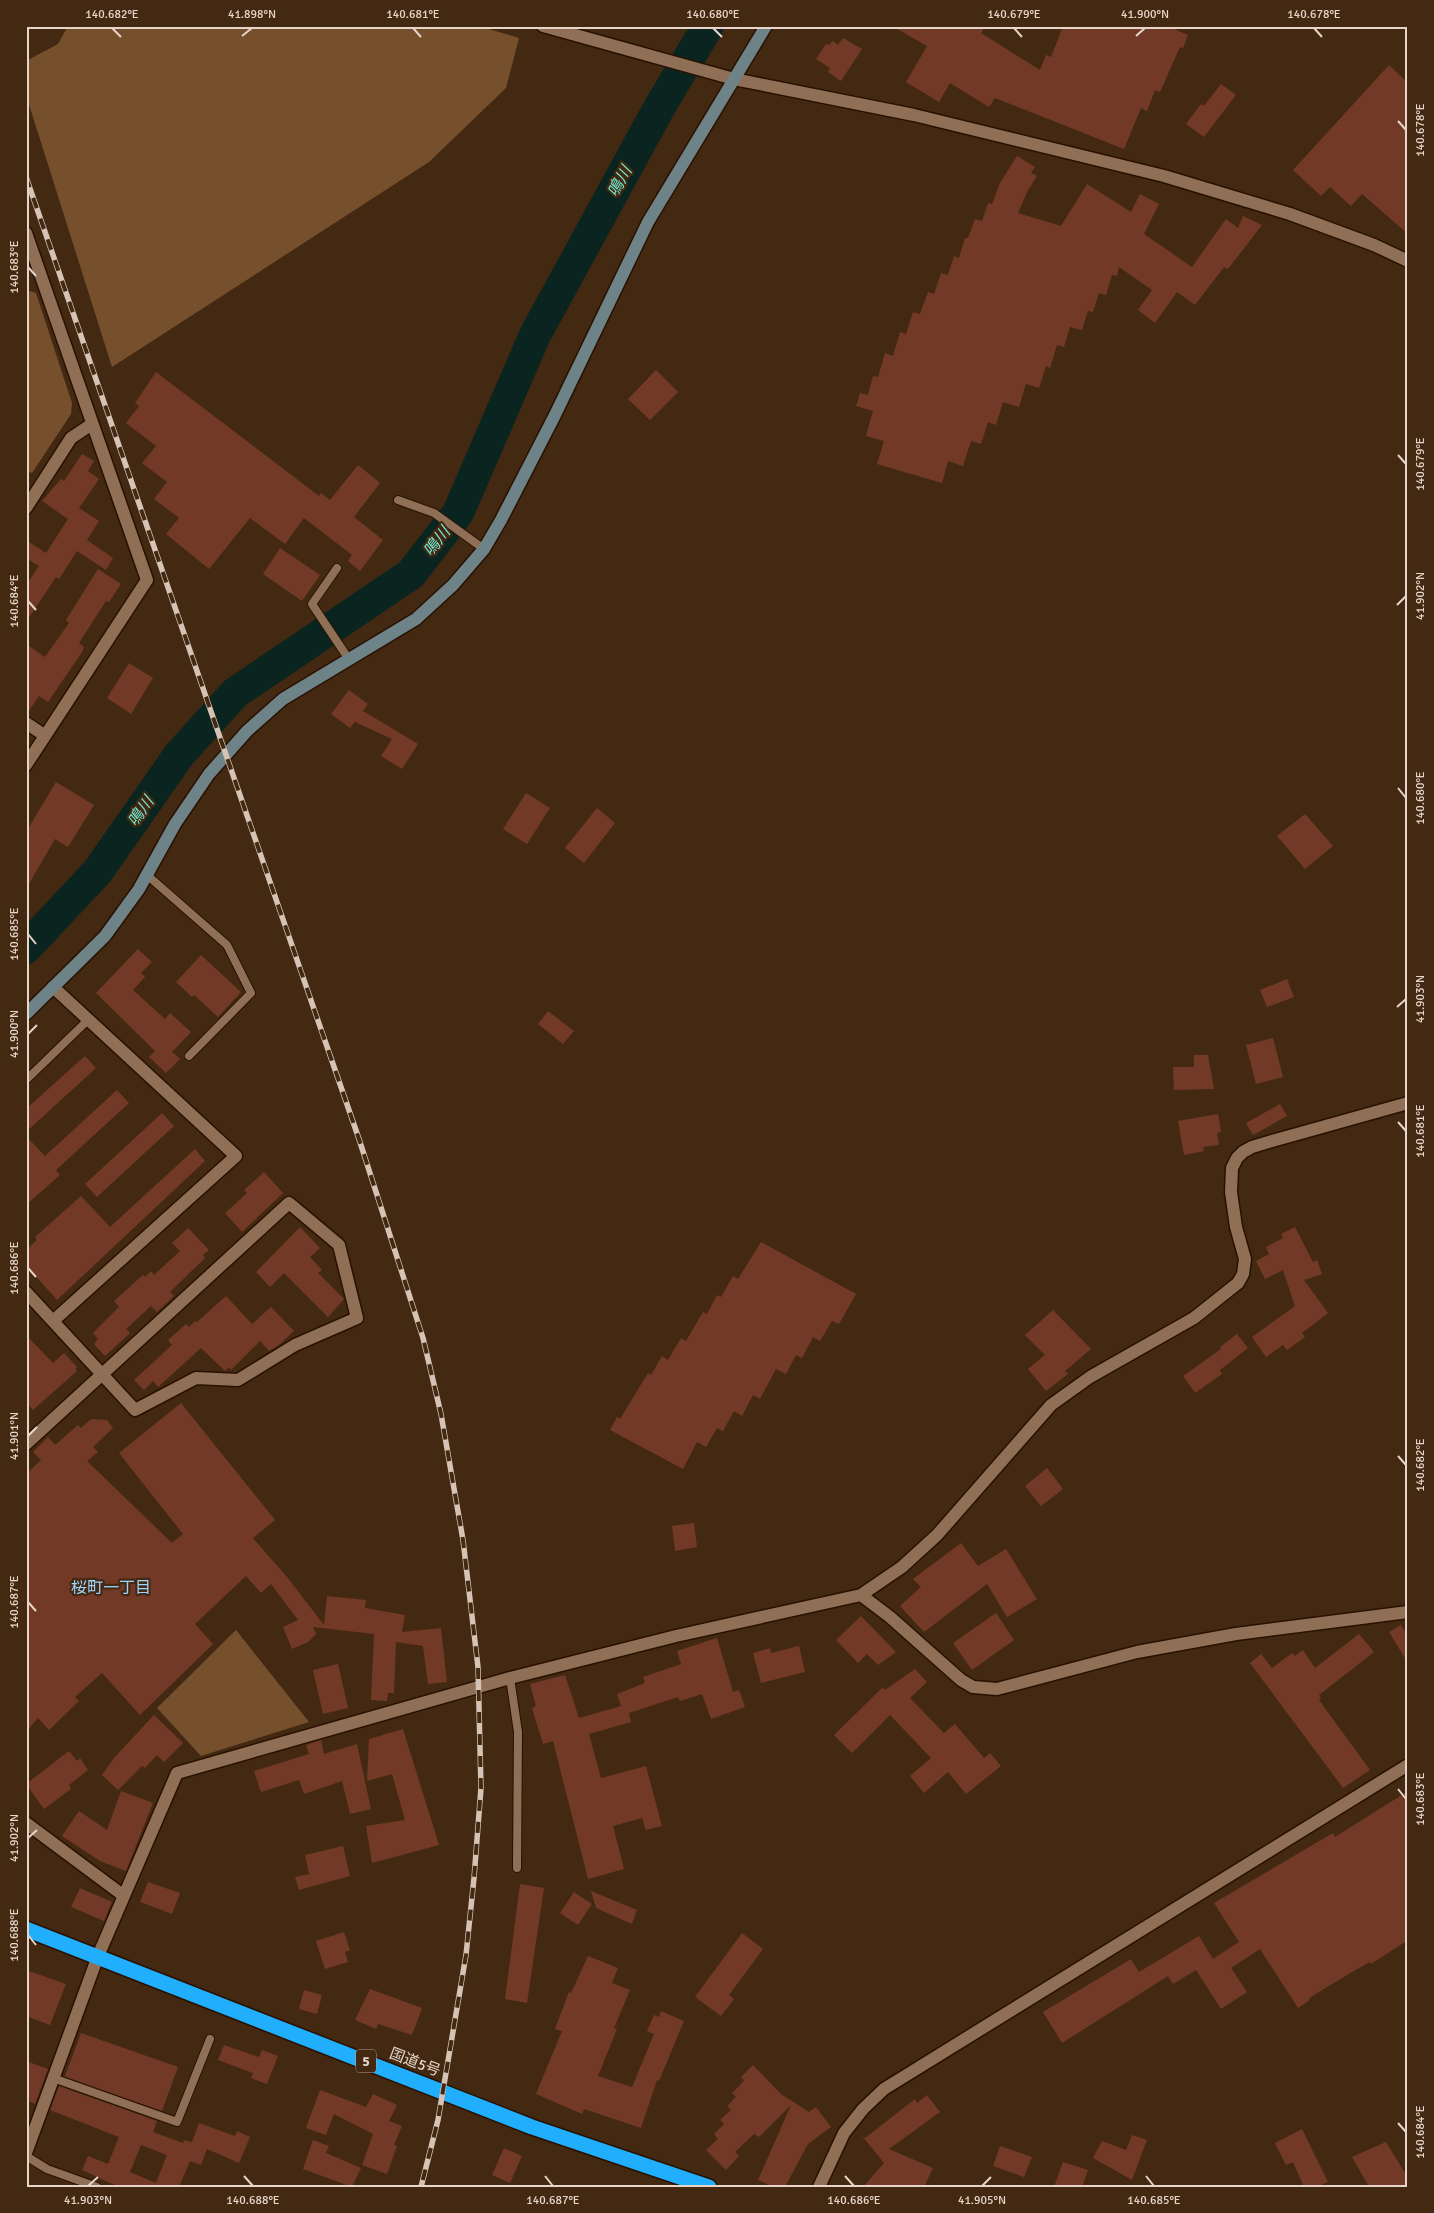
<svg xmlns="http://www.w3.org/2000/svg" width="1434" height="2213" font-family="Signika,'Noto Sans JP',sans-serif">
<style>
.green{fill:#764f2d}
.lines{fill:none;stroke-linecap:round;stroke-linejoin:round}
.river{stroke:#0a2520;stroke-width:32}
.building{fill:#723a26;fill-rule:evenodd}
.lane-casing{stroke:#291100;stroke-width:10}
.street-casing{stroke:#291100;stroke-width:15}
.secondary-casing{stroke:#291100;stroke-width:15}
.highway-casing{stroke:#291100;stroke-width:18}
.lane{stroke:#8f7057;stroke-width:8}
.street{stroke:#8f7057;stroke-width:12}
.secondary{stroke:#6e8388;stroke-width:12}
.highway{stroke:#21aefc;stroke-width:15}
.rail-casing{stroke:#d5c3b5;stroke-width:5.5}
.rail{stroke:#432912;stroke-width:4;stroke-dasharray:11;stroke-linecap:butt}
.ticks{fill:none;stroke:#e6d5c8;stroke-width:2}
.labels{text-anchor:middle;stroke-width:4.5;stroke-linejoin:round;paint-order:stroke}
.shield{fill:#432912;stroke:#b5a191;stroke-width:1}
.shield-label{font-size:14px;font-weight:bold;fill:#e6d5c8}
.street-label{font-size:15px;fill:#e6d5c8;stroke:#432912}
.water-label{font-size:16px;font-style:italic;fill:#71ecd6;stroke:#432912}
.neighbourhood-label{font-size:16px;fill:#9dd4fd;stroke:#432912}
.neatline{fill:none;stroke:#e6d5c8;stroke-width:2}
.ticks-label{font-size:12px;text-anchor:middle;fill:#e6d5c8}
</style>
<rect width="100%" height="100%" fill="#432912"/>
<path class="green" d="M68,26h411l40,12 -13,50 -77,74 -317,205 -86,-272v-34l32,-17z
M26,290l10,3 36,110 -1,11 -39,59 -6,-3z
M236,1630l73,92 -108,34 -44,-48z"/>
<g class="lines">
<path class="river" d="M26,948l72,-77 81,-116 56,-62 176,-119 47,-61 77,-178 124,-227 49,-82"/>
</g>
<path class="building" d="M892,26h93l-4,7 59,37 6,-15 5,2 12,-31h104l21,9 -5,13 -3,-1 -20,45 -5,-2 -8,21 -6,-3 -17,41 -129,-51 -6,9 -39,-24 -11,19 -33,-20 21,-36z
M843,38l19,11 -21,32 -13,-9 2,-4 -14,-9 10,-15 3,1 4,-4 5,4z
M1389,65l19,18v151l-46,-40 -11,12 -21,-19 -9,9 -28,-26z
M1221,84l15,11 -32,42 -18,-13 15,-20 3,2z
M1017,156l18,11 -4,6 6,3 -10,16 -9,21 43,13 26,-42 44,28 9,-18 19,10 -15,30 48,33 34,-48 12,9 5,-12 19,9 -34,44 -4,-2 -29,38 -18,-13 -22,31 -17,-13 14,-20 -33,-23 -2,9 -5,-1 -6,20 -7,-2 -6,19 -5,-1 -6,19 -12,-3 -6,20 -7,-2 -7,23 -4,-2 -7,22 -13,-4 -7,23 -16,-5 -7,23 -8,-3 -7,22 -10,-3 -8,25 -15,-5 -6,22 -65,-19 7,-23 -18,-5 7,-25 -17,-5 4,-13 8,2 5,-19 5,1 7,-24 8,3 7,-24 6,2 7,-22 7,2 8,-22 6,2 7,-21 7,2 6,-19 5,2 6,-20h3l7,-19 7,2 6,-18 4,1 8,-21z
M656,370l22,22 -28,28 -22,-21z
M156,372l163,124 2,-3 9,7 28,-35 22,18 -26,34 29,23 -23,31 -12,-10 4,-6 -48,-37 -19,26 -35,-26 -41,51 -43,-35 13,-16 -25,-19 13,-17 -25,-19 14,-17 -30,-23 13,-17 -4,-3z
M82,454l12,7 -6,10 11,8 -20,29 20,13 -12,19 26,18 -7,12 -29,-19 -18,28 -3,-2 -30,45v-37l13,-19 -13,-8v-18l20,13 22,-34 -26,-18 19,-22 3,2z
M280,548l40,27 -18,26 -39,-27z
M98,569l23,15 -12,18 -3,-1 -27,42 5,4 -2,5 -34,50 -9,-6 -13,19v-71l19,13 24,-34 -3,-3z
M129,663l24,15 -22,36 -24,-16z
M349,690l19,14 -5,7 55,33 -16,25 -21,-13 11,-17 -37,-17 -5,6 -19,-14z
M56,782l38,23 -26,42 -13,-8 -29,50v-57z
M526,793l24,15 -23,36 -24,-15z
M597,808l18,15 -31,40 -19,-15z
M1305,814l28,32 -28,23 -28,-33z
M138,949l14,13 -11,11 4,4 -12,13 32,29 5,-6 21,19 -19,20 8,7 -14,14 -17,-16 6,-6 -59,-58z
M201,955l40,37 -23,25 -24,-22 -2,2 -16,-15z
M1287,979l7,18 -27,10 -7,-17z
M548,1011l26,20 -11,13 -25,-20z
M1273,1038l10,39 -27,7 -10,-39z
M1194,1055h14l6,34 -40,1 -1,-23h21z
M85,1056l11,12 -70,64v-23z
M117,1090l12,13 -73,67 4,5 -34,30v-69l19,20z
M1280,1104l7,12 -34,19 -7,-12z
M162,1113l12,13 -77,71 -12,-13z
M1218,1114l3,18 -4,1 2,12 -16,2 1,4 -20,4 -6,-34z
M195,1149l10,12 -148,139 -31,-35v-15l11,-10 -2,-3 46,-41 29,31z
M264,1172l19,21 -41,39 -17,-19 22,-20 -3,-3z
M300,1227l20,21 -10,9 12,13 -4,3 26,26 -16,18 -44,-44 -14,14 -14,-15z
M1295,1227l18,35 4,-2 5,14 -18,6 24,33 -26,20 3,4 -18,13 -4,-5 -17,12 -14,-20 43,-31 -12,-36 -18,9 -9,-18 13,-7 -3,-7 17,-9 -2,-4z
M188,1228l21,22 -6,5 2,3 -35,34 4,4 -17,16 -6,-6 -25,23 4,4 -25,23 -11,-12 4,-5 -5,-6 26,-26 -5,-6 29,-26 2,2 6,-6 3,4 26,-24 -8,-8z
M761,1242l95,52 -17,30 -7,-3 -12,20 -7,-4 -11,21 -6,-3 -10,19 -10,-5 -16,30 -7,-4 -11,21 -8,-5 -11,20 -6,-3 -11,19 -9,-5 -14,27 -73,-39 7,-13 3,2 28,-46 3,2 11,-19 6,4 13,-22 5,3 17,-29 4,2 10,-19 4,2 12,-21 5,3z
M226,1296l26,28 19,-17 23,24 -15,14 -10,6 -9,-10 -29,29 -2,-3 -4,4 -24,-23 -43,39 -5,-6 -9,9 -10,-10 38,-35 -4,-5 18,-16 3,3 6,-6 2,1z
M1053,1310l38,39 -26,22 3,3 -22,17 -18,-22 17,-14 -20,-20z
M1237,1334l11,14 -28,22 2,4 -27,19 -12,-17 38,-27 -1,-2z
M26,1335l27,28 11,-10 13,14 -2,1 2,3 -44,39 -7,-8z
M181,1403l94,117 -22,18 34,39 37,48 3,-29 39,4 -1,8 40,7 -3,17 39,-4 6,54 -19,2 -5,-38 -27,-4 -2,51h-6l-1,8 -16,-1 3,-66 -61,-7 3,7 -8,8 -16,7 -9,-22 15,-7 -27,-36 -10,9 -15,-17 -51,48 18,20 -73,71 -38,-42 -27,24 4,4 -30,29 -11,-12 -12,14v-258l15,-14 -8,-8 15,-15 7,8 23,-20 3,3 10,-9 16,1 6,8 -20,19 5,5 -11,9 85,82 11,-9 -64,-81z
M1047,1468l16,21 -22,17 -16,-20z
M694,1523l3,24 -22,4 -3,-25z
M961,1543l17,23 28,-17 31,50 -30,18 -20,-33 -63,48 -24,-26 21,-19 -8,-8z
M996,1613l18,27 -42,30 -19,-27z
M861,1616l35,36 -18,13 -11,-11 -9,9 -22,-23z
M1401,1625l7,11v27l-19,-31z
M1359,1634l15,18 -55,43 2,3 -2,2 51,70 -27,18 -93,-125 11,-9 11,14 20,-15 3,3 8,-6 12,18z
M717,1638l16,54 6,-2 6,17 -34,12 -9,-25 -22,7 -2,-4 -49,16 2,9 -42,12 12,44 45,-12 16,60 -16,4 -4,-12 -29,8 11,43 -36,10 -35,-138 -10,3 -11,-36 4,-2 -6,-22 35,-9 14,43 42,-12 -4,-12 28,-11 -2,-6 38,-13 -4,-13z
M799,1646l6,26 -44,11 -8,-30 17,-5 1,5z
M338,1664l10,44 -25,6 -10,-44z
M915,1669l12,13 -17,16 34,35 11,-9 29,34 6,-5 11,13 -35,28 -18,-22 -24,21 -14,-17 21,-18 -41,-43 -38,38 -18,-18 49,-48 2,3z
M154,1715l29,28 -19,19 -7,-7 -12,13 -3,-2 -24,24 -16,-15 12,-17z
M403,1729l36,116 -67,18 -6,-37 39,-6 -13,-46 -25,7 2,-42z
M321,1740l3,14 33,-10 14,65 -21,5 -8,-33 -38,13 -5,-14 -38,12 -7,-21 55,-17 -3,-9z
M69,1751l8,10 3,-3 8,12 -19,15 2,4 -27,20 -18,-25z
M121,1791l32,12 -27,68 -26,-10 -38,-25 17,-25 28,19z
M1408,1791v149l-37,24 -1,-2 -18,10 -43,26 1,2 -12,8 -38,-59 -29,19 16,24 -26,17 -25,-39 -23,14 -5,-8 -106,67 -19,-31 88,-53 8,13 60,-36 14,23 26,-17 -25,-39 119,-70 2,4z
M343,1846l7,30 -51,14 -4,-13 14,-3 -4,-19z
M148,1882l32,11 -8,21 -32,-12z
M520,1884l24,4 -17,115 -22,-4z
M80,1888l32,14 -8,19 -33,-14z
M591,1891l46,19 -5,14 -36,-16z
M574,1892l18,12 -14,21 -18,-12z
M344,1932l6,18 -5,2 3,10 -23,7 -9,-28z
M742,1933l21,16 -34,46 5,4 -13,17 -26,-19z
M588,1956l30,12 -6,15 18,7 -16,38 3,1 -19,47 34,11 22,-53 -7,-3 7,-16 5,2 2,-6 23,10 -25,60 -2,-1 -16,48 -57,-19 -2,5 -46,-20 26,-63 -7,-2 14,-37 2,1z
M26,1970l40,14 -16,41 -24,-9z
M370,1989l52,19 -10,27 -34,-11 -2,5 -21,-9z
M304,1990l18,5 -5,19 -18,-5z
M81,2033l97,34 -16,44 -99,-35h2z
M224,2045l35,12 3,-7 16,6 -11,28 -16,-6 2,-5 -35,-13z
M26,2061l22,8 -13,35 -9,-4z
M753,2065l28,29 28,18 7,-5 15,20 -23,17 -23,43h-11l-16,-7 33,-75 -32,32 -5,-3 -19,18 4,4 -13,14 -20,-20 12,-11 -4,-5 10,-10 -4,-4 11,-10 -4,-4 9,-9 -4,-4 12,-12 -3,-4z
M59,2086l98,35 -4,11 30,11 1,-3 8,2 7,-19 36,13 2,-5 13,6 -11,26 -32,-14 -6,16 -11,-4 -11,26h-60l-37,-17 6,-14 20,8 11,-27 -69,-27zM141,2145l26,10 -11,28 -26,-11z
M320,2090l46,17 7,-13 24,11 -8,16 13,5 -8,19 3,1 -10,28 -25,-9 11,-31 -39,-20 -8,21 -20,-7z
M927,2095l13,17 -51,37 44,19 -9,19h-61l21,-24 -22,-27 3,2 50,-39 2,4z
M1302,2129l26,53 -12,5h-12l-11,-25 -7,3 -11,-22z
M1132,2135l15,5 -15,40 -39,-22 9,-17 24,9z
M313,2140l16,6 -3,7 35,15 -9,19 -49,-18z
M1386,2142l22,36v9h-39l-17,-30z
M1000,2146l32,11 -8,20 -31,-11z
M504,2148l18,8 -12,27 -18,-8z
M1063,2162l25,8 -6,17h-28z"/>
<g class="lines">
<g class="lane-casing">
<path id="lane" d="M398,500l36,13 50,36
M337,568l-25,36 36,54
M147,875l80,70 24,48 -62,63
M26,1080l62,-60
M510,1678l8,54 -1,136
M53,2078l124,44 33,-83
M26,2156l21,13 50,18"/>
</g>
<g class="street-casing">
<path id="street" d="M543,26l191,53 180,36 250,61 126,38 84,31 34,16
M26,233l121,347 -121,185
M26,508l45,-70 21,-14
M26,723l18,12
M26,1292l109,118 61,-32 42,2 57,-35 62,-27 -18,-73 -50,-42 -263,241
M53,1321l183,-165 -183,-169
M861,1595l29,22 71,63 12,7 24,2 140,-37 99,-18 172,-22
M26,1823l98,73
M26,2153l72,-197 79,-183 333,-95 166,-42 185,-41 41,-28 35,-32 114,-130 39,-28 104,-59 44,-35 5,-9 2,-15 -9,-32 -5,-35 1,-24 5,-10 6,-6 9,-5 20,-6 136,-38
M819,2187l25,-54 19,-24 21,-20 524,-324"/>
</g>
<g class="secondary-casing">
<path id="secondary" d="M26,1014l79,-78 34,-47 36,-65 34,-50 38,-43 36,-32 133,-80 37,-34 31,-36 17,-29 54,-105 93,-193 118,-196"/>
</g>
<g class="highway-casing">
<path id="highway" d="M26,1929l506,198 177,60"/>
</g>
<use href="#lane" class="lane"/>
<use href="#street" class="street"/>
<use href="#secondary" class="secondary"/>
<use href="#highway" class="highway"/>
<g class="rail-casing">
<path id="rail" d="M26,177l333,962 64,199 18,76 22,126 15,127 3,121 -7,90 -8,77 -28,165 -17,67"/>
</g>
<use href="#rail" class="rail"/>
</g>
<path class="ticks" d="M112,28l9,9M413,28l8,9M713,28l9,9M1014,28l8,9M1314,28l8,9M242,36l10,-8M1136,36l9,-8M1398,121l8,9M28,267l8,9M1398,455l8,9M28,601l8,9M1397,605l9,-9M1398,788l8,10M28,934l8,10M1397,1007l9,-8M28,1034l9,-9M1398,1122l8,9M28,1268l8,9M28,1436l9,-9M1398,1456l8,9M28,1602l8,9M1398,1789l8,10M28,1838l9,-8M28,1935l8,10M1398,2123l8,9M244,2176l9,10M545,2176l8,10M845,2176l9,10M1146,2176l8,10M88,2186l10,-9M982,2186l9,-9"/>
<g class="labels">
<rect class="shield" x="356" y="2049.5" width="20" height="23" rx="4"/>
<g class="shield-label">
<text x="366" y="2066">5</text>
</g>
<g class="street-label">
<text transform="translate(415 2062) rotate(21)" y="5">国道5号</text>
</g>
<g class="water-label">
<text transform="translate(619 181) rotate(-61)" y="6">鳴川</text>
<text transform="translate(436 541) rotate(-52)" y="6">鳴川</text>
<text transform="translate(140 811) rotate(-55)" y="6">鳴川</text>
</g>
<g class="neighbourhood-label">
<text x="111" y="1593">桜町一丁目</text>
</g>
</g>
<rect width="1434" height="2213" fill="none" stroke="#432912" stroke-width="55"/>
<rect x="28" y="28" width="1378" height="2158" class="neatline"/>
<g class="ticks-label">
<text x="112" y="18">140.682°E</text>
<text x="252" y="18">41.898°N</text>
<text x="413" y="18">140.681°E</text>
<text x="713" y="18">140.680°E</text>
<text x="1014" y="18">140.679°E</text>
<text x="1145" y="18">41.900°N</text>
<text x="1314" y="18">140.678°E</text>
<text transform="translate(1420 130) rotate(-90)" y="4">140.678°E</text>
<text transform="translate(14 267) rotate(-90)" y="4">140.683°E</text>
<text transform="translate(1420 464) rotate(-90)" y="4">140.679°E</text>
<text transform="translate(1420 596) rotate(-90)" y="4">41.902°N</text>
<text transform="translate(14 601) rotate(-90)" y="4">140.684°E</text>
<text transform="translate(1420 798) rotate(-90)" y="4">140.680°E</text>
<text transform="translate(14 934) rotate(-90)" y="4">140.685°E</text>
<text transform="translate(1420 999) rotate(-90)" y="4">41.903°N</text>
<text transform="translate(14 1034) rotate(-90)" y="4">41.900°N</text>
<text transform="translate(1420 1131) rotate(-90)" y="4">140.681°E</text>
<text transform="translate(14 1268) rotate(-90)" y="4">140.686°E</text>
<text transform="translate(14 1436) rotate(-90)" y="4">41.901°N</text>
<text transform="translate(1420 1465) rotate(-90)" y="4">140.682°E</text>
<text transform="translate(14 1602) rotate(-90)" y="4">140.687°E</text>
<text transform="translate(1420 1799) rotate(-90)" y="4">140.683°E</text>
<text transform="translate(14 1838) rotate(-90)" y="4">41.902°N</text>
<text transform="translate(14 1935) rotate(-90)" y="4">140.688°E</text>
<text transform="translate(1420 2132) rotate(-90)" y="4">140.684°E</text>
<text x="88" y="2204">41.903°N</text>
<text x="253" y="2204">140.688°E</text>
<text x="553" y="2204">140.687°E</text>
<text x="854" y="2204">140.686°E</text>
<text x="982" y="2204">41.905°N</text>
<text x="1154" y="2204">140.685°E</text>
</g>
</svg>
